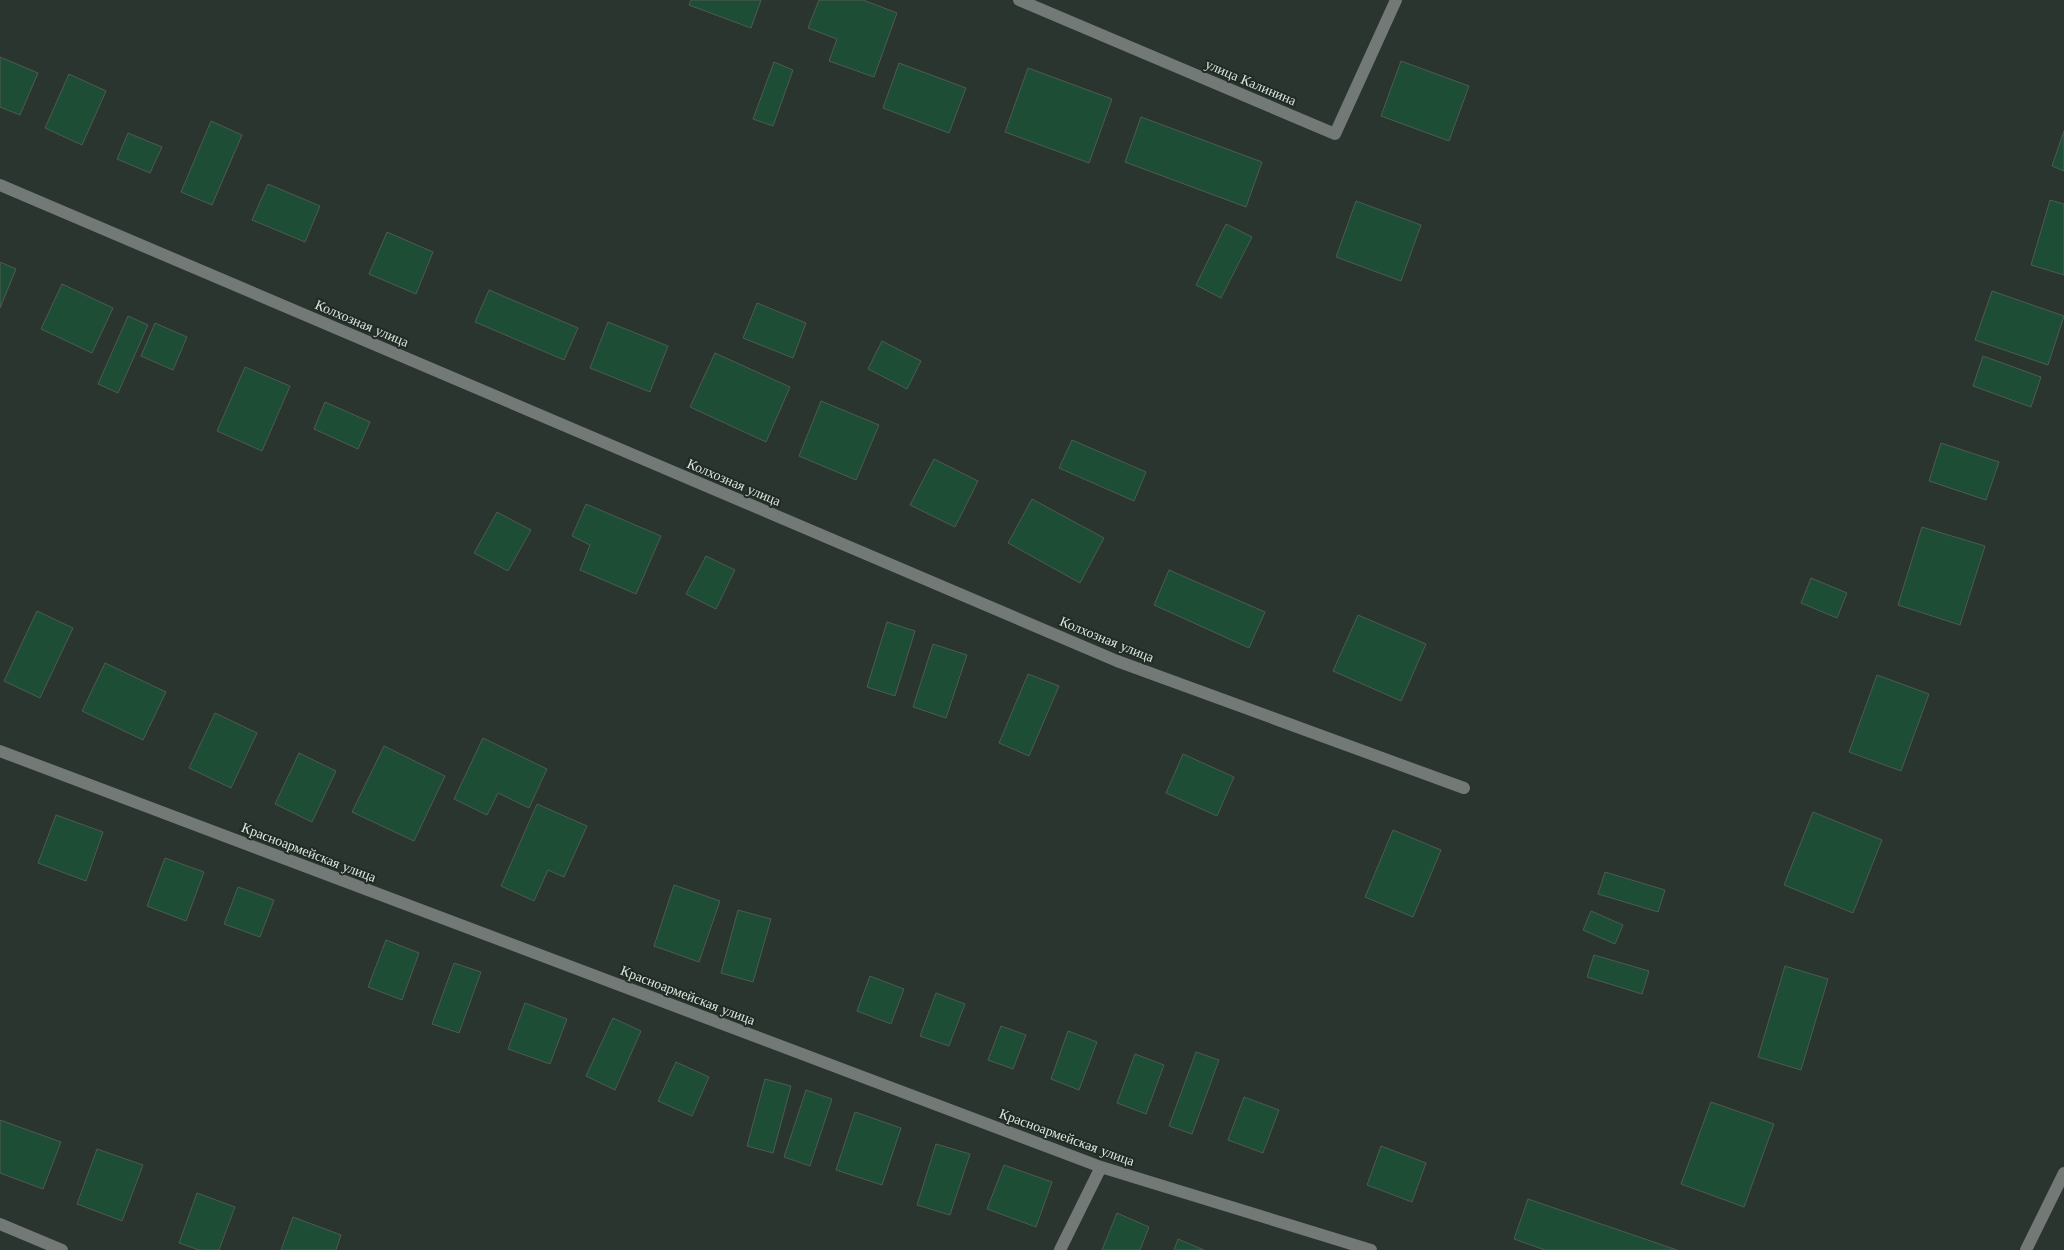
<svg xmlns="http://www.w3.org/2000/svg" width="2064" height="1250" font-family="'Libre Baskerville',serif">
<style>
.building{fill:#1e4d36;stroke:#4e5a53}
.lines{fill:none;stroke-linecap:round;stroke-linejoin:round}
.minor{stroke:#737976;stroke-width:12}
.labels{text-anchor:middle;stroke-width:4;stroke-linejoin:round;paint-order:stroke}
.street-label{font-size:14px;fill:#dfe6e2;stroke:#202b24}
</style>
<rect width="100%" height="100%" fill="#29352e"/>
<path class="building" d="M691,0h70l-10,28 -62,-23z
M819,0h44l34,13 -23,64 -45,-16 8,-22 -29,-11z
M0,57l38,16 -18,42 -20,-8z
M1401,61l68,25 -20,55 -68,-25z
M774,62l19,8 -20,56 -20,-7z
M899,63l67,25 -17,45 -66,-25z
M1028,68l84,31 -23,64 -84,-31z
M69,74l37,17 -24,54 -37,-17z
M1141,117l121,45 -16,45 -121,-45z
M211,121l31,14 -30,70 -31,-13z
M2064,131v40l-12,-5z
M128,133l34,14 -12,26 -33,-14z
M268,184l52,22 -15,36 -53,-22z
M2050,200l14,4v71l-33,-10z
M1356,201l65,24 -20,56 -65,-24z
M1226,224l26,13 -31,61 -25,-13z
M387,232l46,20 -17,42 -47,-20z
M0,262l16,7 -16,39z
M62,284l51,24 -21,45 -51,-24z
M489,290l89,38 -14,32 -89,-38z
M1992,291l72,25 -16,49 -73,-25z
M757,303l49,20 -13,35 -50,-20z
M128,316l20,9 -30,68 -20,-9z
M608,322l60,24 -18,46 -60,-24z
M155,323l32,14 -14,33 -32,-14z
M882,341l39,20 -14,28 -39,-20z
M715,353l75,34 -24,55 -76,-35z
M1983,356l58,21 -10,30 -58,-21z
M245,367l45,19 -28,65 -45,-20z
M821,401l58,24 -23,55 -57,-24z
M325,402l45,20 -12,27 -44,-20z
M1072,440l74,32 -12,29 -75,-33z
M1941,443l58,19 -13,38 -57,-19z
M934,459l44,22 -23,46 -45,-22z
M1032,499l72,39 -24,45 -72,-40z
M586,504l75,32 -25,58 -56,-24 10,-25 -18,-9z
M497,512l34,18 -23,41 -34,-18z
M1922,527l63,19 -25,79 -62,-20z
M706,556l29,14 -19,39 -30,-15z
M1169,570l96,42 -16,36 -95,-43z
M1811,578l36,15 -10,25 -36,-15z
M37,611l36,17 -33,70 -36,-17z
M1358,615l68,29 -25,57 -68,-30z
M887,622l28,9 -20,65 -28,-9z
M933,644l34,11 -21,63 -33,-11z
M105,663l61,29 -23,48 -61,-29z
M1028,674l31,12 -30,70 -30,-13z
M1877,675l52,19 -28,77 -52,-19z
M215,713l42,20 -26,55 -42,-20z
M483,738l64,31 -18,39 -31,-15 -11,22 -33,-16z
M384,746l61,30 -31,65 -62,-29z
M299,753l37,18 -24,51 -37,-18z
M1183,754l51,23 -17,39 -51,-23z
M537,804l50,22 -23,51 -16,-7 -14,31 -33,-15z
M1813,812l69,28 -29,73 -69,-28z
M56,815l47,17 -17,49 -48,-18z
M1393,830l48,20 -28,67 -48,-20z
M165,858l39,14 -18,49 -39,-15z
M1605,872l60,18 -7,22 -60,-18z
M674,885l46,16 -21,61 -45,-16z
M238,887l36,13 -14,37 -36,-13z
M738,910l33,9 -18,63 -32,-9z
M1591,911l32,14 -8,19 -32,-14z
M386,940l33,13 -17,47 -34,-13z
M1594,955l55,16 -7,23 -55,-17z
M454,963l27,9 -22,61 -27,-9z
M1785,966l43,13 -27,91 -43,-13z
M870,976l34,13 -13,35 -34,-13z
M936,993l29,11 -16,42 -29,-10z
M525,1003l42,16 -17,45 -42,-15z
M613,1018l28,13 -26,59 -29,-14z
M1001,1026l25,9 -13,34 -25,-9z
M1068,1031l29,11 -18,48 -28,-11z
M1196,1052l23,8 -27,74 -23,-8z
M1135,1054l29,11 -18,49 -29,-11z
M676,1062l33,15 -17,39 -34,-15z
M765,1079l26,7 -18,67 -26,-7z
M806,1090l26,9 -22,67 -26,-9z
M1244,1097l35,13 -16,43 -35,-13z
M1711,1102l63,22 -30,83 -63,-23z
M855,1112l46,16 -19,57 -46,-15z
M0,1120l61,22 -18,47 -43,-16z
M936,1144l34,10 -20,61 -33,-10z
M1381,1146l45,17 -14,39 -45,-17z
M97,1149l46,16 -21,56 -45,-17z
M1004,1165l48,17 -16,45 -49,-18z
M197,1193l38,14 -16,43h-20l-20,-7z
M1528,1199l149,51h-132l-31,-11z
M1117,1213l32,14 -9,23h-38z
M293,1217l48,18 -5,15h-55z
M1178,1239l26,11h-30z"/>
<g class="lines">
<path class="minor" d="M1019,0l316,134 61,-134
M0,185l1117,476 347,127
M0,751l1101,416 270,83
M0,1224l62,26
M1060,1250l41,-83
M2026,1250l38,-77"/>
</g>
<g class="labels">
<g class="street-label">
<text transform="translate(1251 82) rotate(23)" y="5">улица Калинина</text>
<text transform="translate(362 323) rotate(23)" y="5">Колхозная улица</text>
<text transform="translate(734 482) rotate(23)" y="5">Колхозная улица</text>
<text transform="translate(1107 639) rotate(22)" y="5">Колхозная улица</text>
<text transform="translate(309 852) rotate(21)" y="5">Красноармейская улица</text>
<text transform="translate(688 995) rotate(21)" y="5">Красноармейская улица</text>
<text transform="translate(1067 1137) rotate(20)" y="5">Красноармейская улица</text>
</g>
</g>
</svg>
